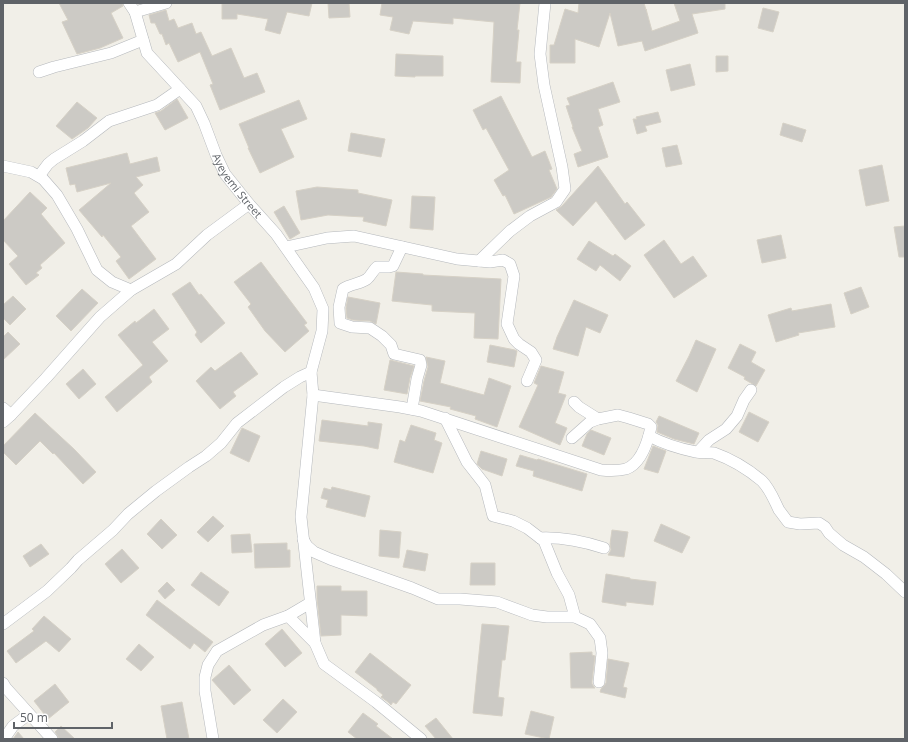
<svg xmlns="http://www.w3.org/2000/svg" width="908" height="742" font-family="'Open Sans',sans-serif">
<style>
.building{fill:#cccac5;stroke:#d6d1c6}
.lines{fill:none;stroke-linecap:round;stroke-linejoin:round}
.minor-casing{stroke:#b5b8bc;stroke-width:12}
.minor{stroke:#fff;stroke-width:11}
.labels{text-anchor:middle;stroke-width:3.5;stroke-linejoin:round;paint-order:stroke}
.street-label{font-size:11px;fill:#5f6368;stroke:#fff}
</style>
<rect width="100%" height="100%" fill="#f1efe8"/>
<path class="building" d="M59,3h63l1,3 -12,7 12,25 -23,10 -23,6 -15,-32 6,-2z
M222,3h90l-3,13 -22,-4 -7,22 -15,-4 3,-11 -31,-5v5h-15z
M328,3h21l1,14 -21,1z
M382,3h138l-3,27h2l-3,32h5l-1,21 -29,-1 3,-60 -41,-4v6l-40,-3 -4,13 -19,-4 3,-13 -13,-2z
M579,3h65l2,7v-1l6,22 28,-10 -6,-18h51v6l-33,5 6,19 -53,18 -3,-10 -24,5 -8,-33 -11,34 -24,-8v24h-25v-18h4l11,-36 13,4z
M763,8l16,4 -6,20 -15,-4z
M166,10l3,11 5,-2 4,9 14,-5 4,11 5,-2 11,24 19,-8 13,30 13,-5 8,19 -45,18 -10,-25 3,-1 -13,-32 -22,10 -9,-19 -3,2 -4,-11h-2l-5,-11h-4l-2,-8z
M396,54l21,1 26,1v20h-28v1l-20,-1z
M716,56h12v15l-12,1z
M690,64l5,21 -24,6 -5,-21z
M613,82l7,20 -22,7 5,16 -5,2 10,30 -30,10 -4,-13 8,-3 -10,-24h1l-7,-21 4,-1 -3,-7z
M501,96l31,61 13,-6 7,18 -3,1 8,19 -6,8 -37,17 -9,-19 -2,1 -9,-16 15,-10 -23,-42 -3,2 -10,-20z
M177,99l11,19 -23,12 -10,-17 6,-2z
M299,100l8,19 -26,10 13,28 -34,16 -12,-25h1l-10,-24z
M77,102l20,16 -9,10 -16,11 -16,-13z
M658,112l3,10 -16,4 2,5 -10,3 -4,-15h4l-1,-2z
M783,123l23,7 -4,12 -22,-7z
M351,133l34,6 -4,18 -33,-6z
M677,145l5,19 -16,3 -4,-19z
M127,153l3,11 27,-7 3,14 -24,6 7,8 -9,8 15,19 -18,14 25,33 -27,20 -13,-18 5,-4 -18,-22 -1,2 -23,-27 32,-27 -34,9 -2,-8 -5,1 -4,-17z
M882,165l7,36 -23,5 -7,-36z
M598,166l27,38 2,-2 18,23 -20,15 -29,-39 -23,25 -17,-16 6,-4z
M317,187l41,3v3l34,7 -6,26 -23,-5 1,-4 -36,-2 -27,5 -5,-29z
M30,192l17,16 -6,6 24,29 -25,22 2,3 -6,5 3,2 -13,10 -17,-21 9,-8 -15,-16v-19z
M412,196l23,1 -2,33 -23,-2z
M284,206l16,27 -10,6 -16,-27z
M905,226v31h-6l-5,-30z
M781,235l5,23 -24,5 -5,-23z
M664,240l17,24 12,-8 14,20 -33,22 -30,-43z
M589,241l24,15 2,-2 16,12 -11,15 -20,-16 -4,6 -19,-12z
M261,262l46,61 -3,2 5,6 -24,21 -20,-21 -17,-24 3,-3 -17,-22z
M396,272l27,2v1l78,4 -3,60 -24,-1 1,-25 -43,-2v-6l-40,-4z
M190,282l9,13 2,-1 24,29 -24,20 -6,-8 2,-3 -25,-38z
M861,287l8,20 -18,7 -7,-21z
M82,289l16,14 -27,28 -15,-15z
M13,296l13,13 -16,16 -7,-7v-13z
M348,297l32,6 -4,21 -6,-3 -17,-1 -6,-2 -1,-10z
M574,300l34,15 -8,18 -14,-6 -8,29 -25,-7 4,-12z
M831,304l4,23 -37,6 1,2 -23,7 -8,-27 23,-7 1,3z
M154,309l15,20 -17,13 16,19 -19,16 3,5 -35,30 -12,-15 38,-32 -25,-30 17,-14 1,2z
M8,332l12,12 -17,16v-23z
M696,340l20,9 -19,43 -21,-11 13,-25z
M740,344l16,8 -5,10 14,8 -9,16 -12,-7 1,-2 -17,-9z
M490,345l25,5 2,1 -3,16 -27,-5z
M241,352l17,22 -25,18 3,4 -16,13 -24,-28 15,-14 4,4z
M426,357l19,4 -5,22 44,12 5,-17 22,8 -14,41 -22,-8 1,-3 -26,-7 1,-2 -31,-6 4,-20 4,-14z
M390,360l24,6 -4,12 -3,16 -23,-4z
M541,366l23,6 -6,21 8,2 -11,28 12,5 -7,17 -41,-18 19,-42 -4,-2z
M83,369l13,15 -17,15 -13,-15z
M749,412l20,10 -11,20 -19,-10z
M35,413l39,36 22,23 -13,12 -29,-31 -1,1 -13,-13 -24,24 -13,-13v-6z
M659,416l40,17 -5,11 -20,-5 -17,-7 1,-7 -2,-3z
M322,420l46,6v-4l14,2 -4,25 -14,-3 -45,-5z
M411,425l25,8 -2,7 8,3 -9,30 -39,-11 6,-22 5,2z
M242,428l18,8 -11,26 -19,-9z
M591,430l20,8 -7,17 -22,-9 5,-12z
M653,446l13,5 -8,22 -14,-4z
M481,451l26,8 -5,17 -20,-7 -5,-5z
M520,455l17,5 1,-1 49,15 -5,17 -49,-15 1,-5 -18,-5z
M332,487l38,9 -5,21 -39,-10 2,-7 -7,-2 3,-10 7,2z
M213,516l11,10 -16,16 -11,-10z
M161,519l16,16 -15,14 -15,-15z
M661,524l29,13 -8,16 -28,-12z
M380,530l21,2 -2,26 -20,-2z
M612,530l16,2 -4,25 -16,-2 3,-5 -1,-6z
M250,534l2,18 -20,1 -1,-18z
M287,543v7h3v17l-35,1 -1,-24z
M41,544l8,10 -19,13 -7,-11z
M122,549l17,19 -18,15 -16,-19z
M407,550l21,4 -3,17 -22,-4z
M471,563h24v22h-25z
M201,572l28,20 -10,14 -28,-21z
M606,574l24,4v1l26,3 -3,23 -27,-3v4l-24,-4z
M167,582l8,8 -10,9 -7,-8z
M317,586h24v5h26v25l-26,-1v20l-20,1 -4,-38z
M157,600l56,42 -8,10 -11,-9 -4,6 -44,-34z
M44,616l27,23 -12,13 -13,-11 -30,22 -9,-12 27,-20 -2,-2z
M482,624l27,2 -4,34h-3l-4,37 6,1 -2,18 -29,-3z
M282,629l20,24 -17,14 -20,-23z
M139,644l15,13 -13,14 -15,-12z
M592,652v3l3,1 -3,25v3l3,4h-24l-1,-35z
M370,653l41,32 -15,19 -3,-2 -2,3 -3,-3 -7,-5 2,-2 -6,-5v-1l-22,-17z
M608,659l21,4 -6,24 4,1 -2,10 -25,-6 1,-3 3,-3 2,-3z
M229,665l22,25 -17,15 -22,-25z
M55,684l14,18 -21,17 -14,-18z
M283,699l14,13 -20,21 -14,-13z
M182,702l7,37h-22l-6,-33z
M531,711l23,6 -5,22 -24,-5z
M363,713l15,11 -2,2 17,13h-36l-9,-7z
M436,718l17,21h-17l-11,-13z
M61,726l14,13h-16l-2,-4 -2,-3z
M18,732l6,7h-11z"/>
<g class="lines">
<g class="minor-casing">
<g id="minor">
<path id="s1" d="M129,3l6,9 12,41 49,53 8,17 12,32 9,19 24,30 27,30 38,54 9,21 -1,22 -11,41 2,23 -12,122 14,126 9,21 52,38 45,37"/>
<path d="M135,12l31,-9"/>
<path d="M39,72l15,-5 57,-14 32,-13"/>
<path d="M3,166l28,6 12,7 14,16 20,34 20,41 15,12 19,8"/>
<path d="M39,176l9,-12 6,-5 29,-18 26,-20 48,-16 23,-16"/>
<path d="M286,247l41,-9 27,-2 103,23 33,3 13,-2 7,4 4,12 -7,48 7,15 5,5 12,8 5,8 -9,21"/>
<path d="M402,247l-9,19 -4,1h-12c-4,3 -6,9 -10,12 -7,5 -17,5 -24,10l-4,18 1,16 12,4 18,1 12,8 9,9 3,9 26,6 1,5 -4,14 -5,30"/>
<path d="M479,261l31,-30 20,-15 26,-14 9,-13 -3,-22 -18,-82 -4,-31 5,-51"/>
<path d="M313,395l87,12 21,4 180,59c9,1 17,1 25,-1 16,-6 22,-28 25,-42l-3,-3 -19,-6 -11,-3 -20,4 -8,3 -18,16"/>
<path d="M574,402l5,5 19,12"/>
<path d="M3,408l8,7"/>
<path d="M445,418l22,44 18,23 8,31 20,5 14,7 17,13 13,32 12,22 6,22"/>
<path d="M3,422l8,-7 35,-37 54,-61 31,-27 45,-26 31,-29 42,-31"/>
<path d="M649,436c13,7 32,13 47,16 6,1 12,0 18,1 17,6 35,17 48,28 8,8 12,19 17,29 3,4 6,8 9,12l12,2 19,-1 6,4 4,6 14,12 21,12 22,17 19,18"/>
<path d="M698,452l11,-12 17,-11 11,-13 7,-16 7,-10"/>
<path d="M540,538c21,-1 45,4 64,10"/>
<path d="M303,539l4,7 7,6 16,7 82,29 26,11h22l37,3 35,13 15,2h28l15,7 10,14 2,15 -3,29"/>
<path d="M288,616l27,27"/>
<path d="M3,624l44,-33 24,-23 7,-8 35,-30 15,-16 28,-23 33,-24 17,-11 15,-13 16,-20 47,-36 16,-10 11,-5"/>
<path d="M3,683l3,5 46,51"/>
<path d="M4,739l9,-13 16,-12"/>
<path d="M213,739l-8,-48v-14l3,-12 9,-14 46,-26 25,-9 22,-13"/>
</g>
</g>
<use href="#minor" class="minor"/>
</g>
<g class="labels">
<g class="street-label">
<text dy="4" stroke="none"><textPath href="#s1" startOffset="216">Ayeyemi Street</textPath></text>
</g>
</g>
<rect width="908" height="742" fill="none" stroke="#5f6368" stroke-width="8"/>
<path d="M14 722v6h98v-6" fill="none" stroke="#5f6368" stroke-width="2"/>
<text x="20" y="722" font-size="12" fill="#5f6368" stroke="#ffffff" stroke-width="3" paint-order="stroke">50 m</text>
</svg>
